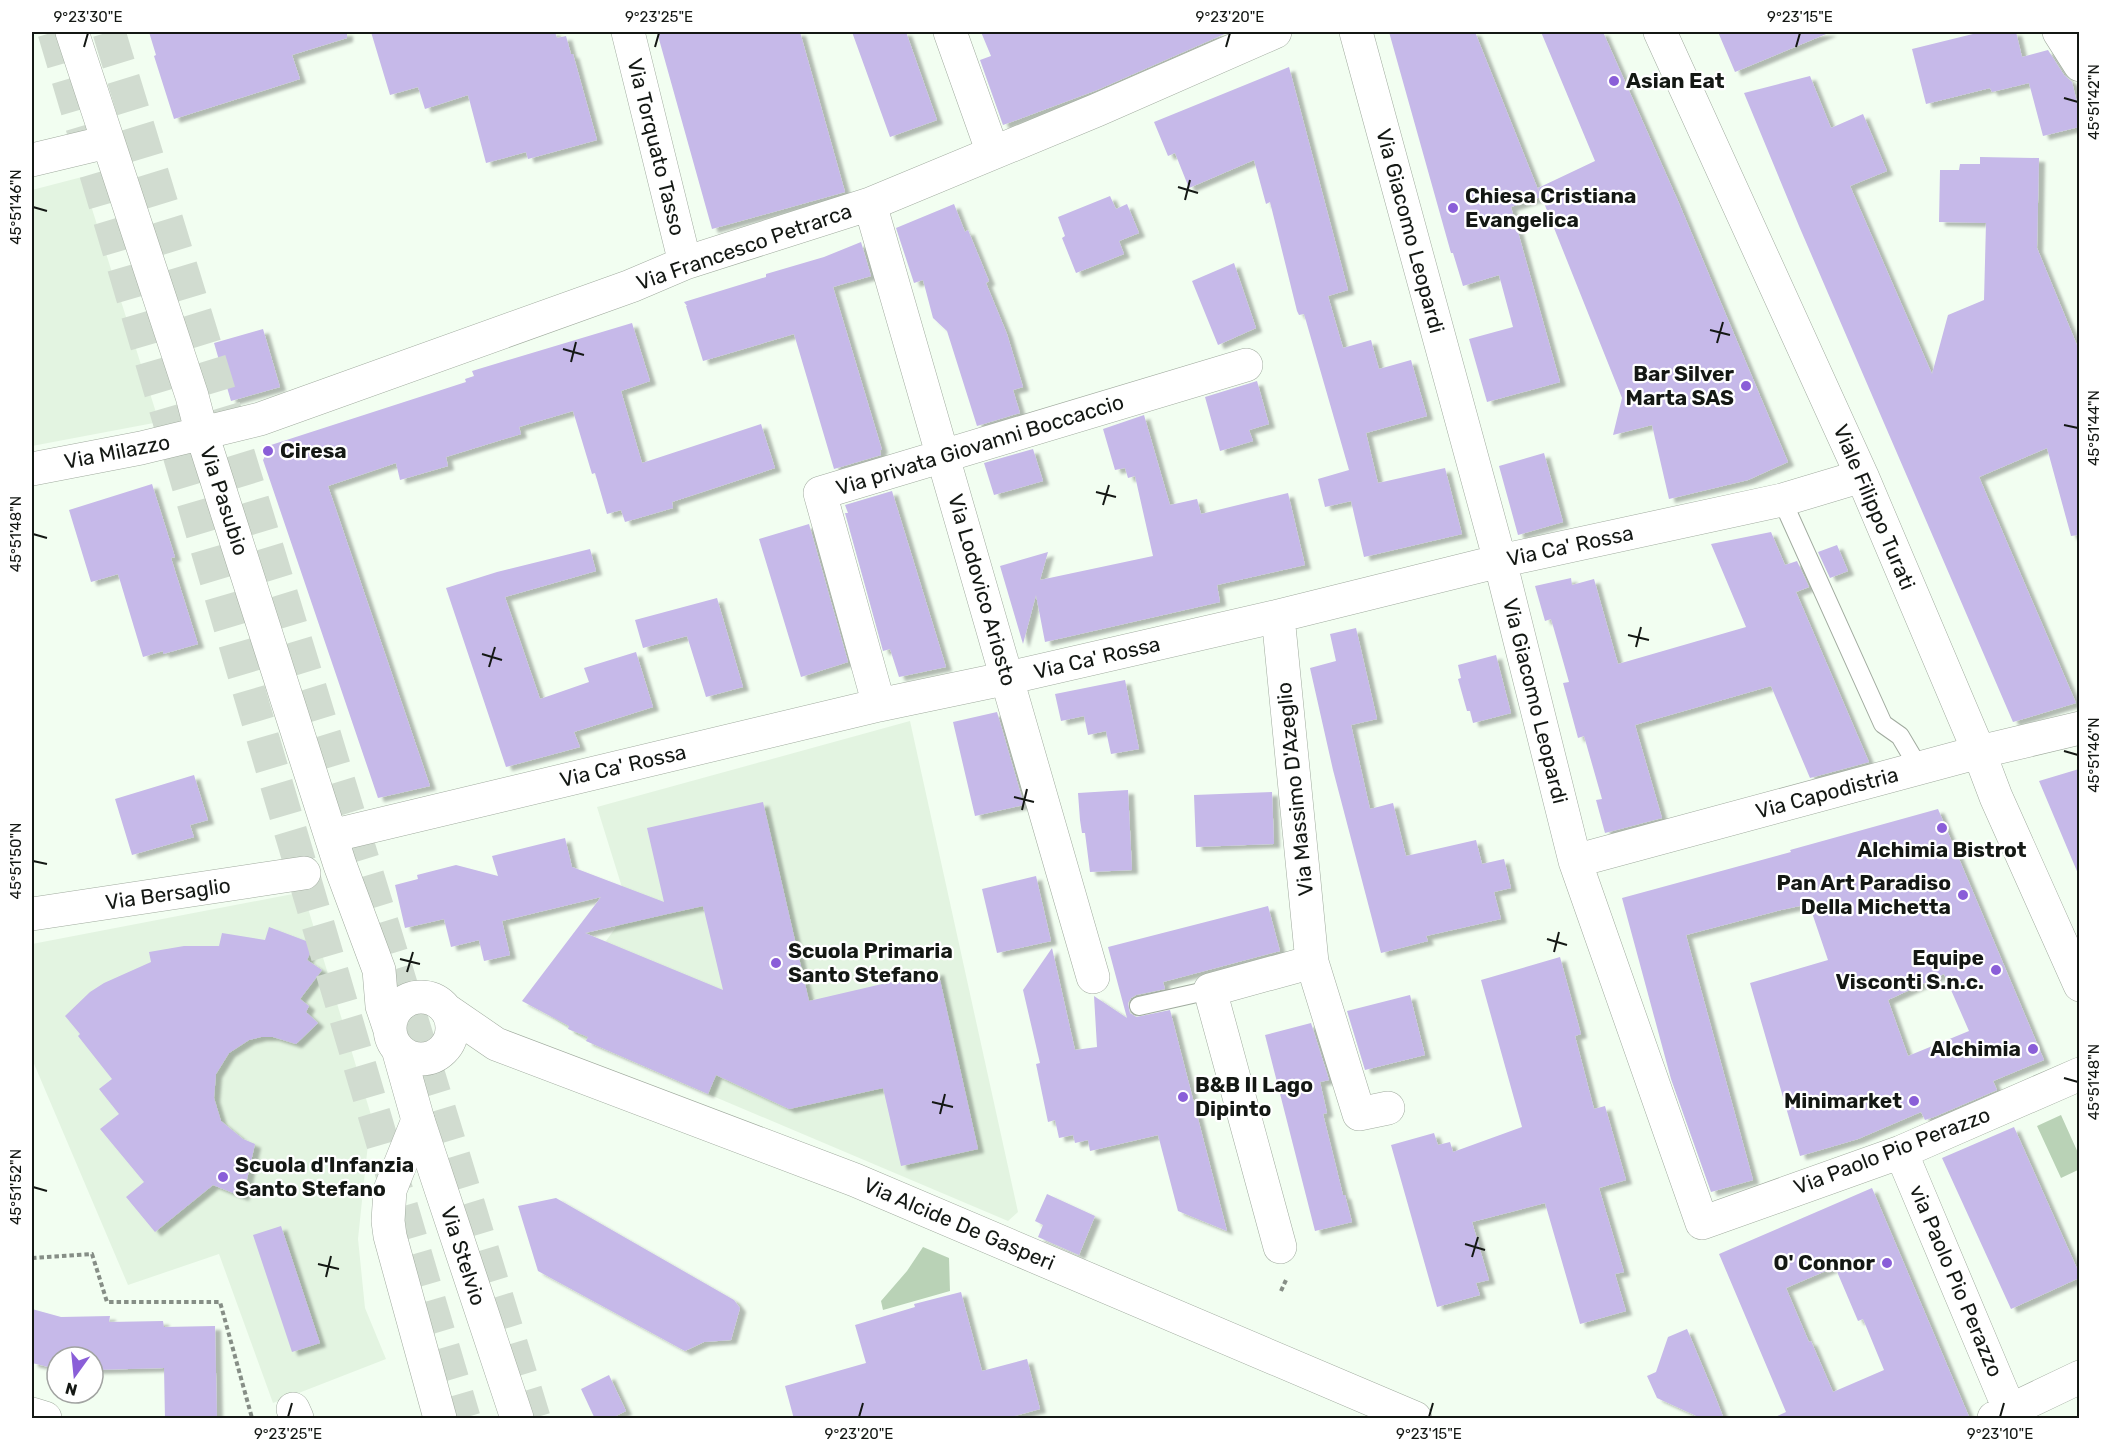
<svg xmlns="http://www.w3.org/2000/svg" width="2111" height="1450" font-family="Rubik,sans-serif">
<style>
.built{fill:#e3f4e1}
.green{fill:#b9d2b6}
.building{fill:#c6b9e9;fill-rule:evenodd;filter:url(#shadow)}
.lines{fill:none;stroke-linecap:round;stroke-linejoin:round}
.highway-tunnel{stroke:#d1dcd0;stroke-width:33;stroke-dasharray:33 16;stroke-linecap:butt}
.lane-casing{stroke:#a1ab9f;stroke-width:20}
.street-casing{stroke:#a1ab9f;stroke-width:34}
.highway-casing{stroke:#a1ab9f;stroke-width:34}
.path{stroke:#868e86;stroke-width:4;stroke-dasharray:4.5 3;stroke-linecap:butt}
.lane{stroke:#fff;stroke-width:18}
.street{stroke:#fff;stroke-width:33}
.highway{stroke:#fff;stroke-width:33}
.ticks{fill:none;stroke:#141814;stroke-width:2}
.poi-dot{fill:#8a5ed8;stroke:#fff;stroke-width:2}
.labels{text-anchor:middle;stroke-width:4.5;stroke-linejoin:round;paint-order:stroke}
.poi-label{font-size:21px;font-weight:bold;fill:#141814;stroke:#fff;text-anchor:start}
.street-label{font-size:21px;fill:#141814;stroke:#fff}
.neatline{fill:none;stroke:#141814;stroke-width:2}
.ticks-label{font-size:15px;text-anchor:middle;fill:#141814}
</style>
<defs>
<filter id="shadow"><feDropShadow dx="6" dy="4" stdDeviation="1.5" flood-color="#0004"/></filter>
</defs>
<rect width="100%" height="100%" fill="#f2fef1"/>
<path class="built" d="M82,177l77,245 -127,24v-256z
M910,721l108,491 -10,9 -300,-127 -122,-53 -36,-25 79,-106 -32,-103z
M303,892l68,223 -13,124 7,69 21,51 -113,44 -54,-149 -91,31 -96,-226v-115z"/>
<path class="green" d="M2061,1115l18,40 1,14 -19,9 -24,-52z
M923,1247l26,11 1,33 -67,19 -2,-9 26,-30z"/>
<path class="building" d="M149,32h198v6l-55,17 8,24 -126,40 -20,-63 2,-1z
M371,32h184l2,6 9,-2 5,18h2l24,86 -69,19 -2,-7 -40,11 -18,-68 -43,14 -7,-22 -28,8z
M657,32h143l45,160 -133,37z
M852,32h54l31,88 -47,17z
M981,32h248l-132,58 -94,35 -23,-65 11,-4z
M1389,32h86l66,165 -30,10 49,175 -73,20 -18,-63 44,-12 -14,-52 -36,11 -10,-33h-2z
M1541,32h62l75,169 110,261 -40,18 -79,19 -17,-74 -39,10 9,-37 -84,-210 57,-27z
M1718,32h113l-96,40z
M1981,32h35l6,25 26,-7 16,25 8,7 7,29v16l-36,9 -14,-53 -37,9 -2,-4 -64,16 -14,-55z
M1289,67l59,223 -20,6 15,52 28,-8 8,29 32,-9 16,56 -61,17 12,50 67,-15 17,66 -98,23 -13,-56 -26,6 -7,-28 31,-9 -45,-156 -5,1 -2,-4 -27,-109 -4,2 -12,-44 -65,28 -14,-35 -7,3 -14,-34z
M1810,76l21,52 32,-14 24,57 -37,15 82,188 16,-59 36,-15 2,-77 -47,-1 1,-52h19l1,-6h20v-7l59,1 -2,90 42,102v185l-8,1 -24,-88 -68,29 97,226 -63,19 -214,-496 -55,-133z
M1110,196l6,13 11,-5 12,29 -20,8 5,13 -48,19 -14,-35 3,-2 -7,-19z
M954,204l11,28 3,-2 21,51 -3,2 21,51 16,53 -10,3 7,23 -43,13 -30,-95 -14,-13 -10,-38 -9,3 -18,-55z
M861,242l10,34 -38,11 49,163h-2l1,5 -47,14 -40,-135 -91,27 -17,-55h1l-3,-4 82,-25v-3l58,-17z
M1234,263l22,65 -38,17 -26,-64z
M632,323l18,58 -29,10 21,72 119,-39 14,44 -103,34 1,6 -48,14 -4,-12 -14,4 -12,-41 -3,1 -19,-63 -54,16 2,7 -75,23 2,9 -48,14 -4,-17 -68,23 102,300 -52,12 -115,-338 8,-15 195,-63 -1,-3 9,-3 -2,-5z
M263,329l17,58 -49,14 -17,-58z
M1257,381l12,43 -20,6 4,11 -33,10 -15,-54z
M1144,415l26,90 27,-6 4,15 87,-21 17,72 -88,20 3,17 -175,40 -9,-47 -13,49 -23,-78 48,-14 -8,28 113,-24 -18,-80 -7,2 -3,-10 -10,2 -12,-41z
M1033,449l10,32 -49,14 -10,-32z
M1544,453l19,69 -45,13 -19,-69z
M152,484l23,73 -4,1 27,86 -35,10v-3l-20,6 -25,-83 -27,8 -22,-72z
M892,491l54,176 -47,10 -9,-28 -7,2 -38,-138h3l-3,-8z
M809,524l39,138 -47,15 -42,-138z
M1771,532l14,33 12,-4 12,26 -13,5 73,170 -59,16 -39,-92 -136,39 27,93 -57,15 -9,-33 6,-1 -18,-63 -6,2 -15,-55 6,-1 -18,-63 -6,2 -10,-35 36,-8 1,7 22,-6 24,85 128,-37 -35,-83z
M1837,545l11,26 -18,7 -12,-26z
M590,549l6,22 -91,26 35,102 49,-17 -5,-14 52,-16 17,55 -79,25 6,15 -74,20 -60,-179 51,-16z
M717,598l26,89 -37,10 -19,-61 -44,12 -8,-28z
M1356,628l21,91 -26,6 19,84 23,-6 13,53 70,-16 6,24 22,-5 7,29 -17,4 7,27 -75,17 2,5 -47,12 -48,-183 -23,-102 26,-7 -6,-27z
M1496,655l15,58 -38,10 -3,-12h-3l-9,-32 3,-1 -3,-13z
M1125,680l14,69 -28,5 -5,-23 -18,4 -4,-19 -23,5 -6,-27z
M997,712l27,93 -49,11 -22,-94z
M2079,769v107l-40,-95z
M194,775l14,45 -18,5 4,12 -62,18 -17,-56z
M1128,790l4,80 -42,2 -5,-39h-3l-2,-13 -2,-27z
M1272,792l2,52 -78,3 -2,-52z
M763,802l46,199 129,-30 40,178 -77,17 -18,-78 -94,21 -73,-34 -8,19 -122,-53 2,-4 -20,-8 1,-3 -47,-25 79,-104 -99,24 8,34 -26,6 -5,-21 -28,7 -7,-28 -39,9 -10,-43 23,-6 -1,-4 39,-10 42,11 -6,-20 73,-18 7,29 92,35 -17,-74zM703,906l20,84 -138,-57 82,-19z
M1938,809l106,251 -51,21 4,9 -63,27 -9,3 -4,-8 -63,27 -58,17 -50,-173 78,-23 -19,-56 -28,6 -95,25 67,245 -42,12 -40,-113 -49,-181 169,-46 -1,-2zM1944,974l25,57 -61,25 -20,-56z
M1036,876l15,65 -54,12 -15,-64z
M1268,906l12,45 -117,31 2,7 -29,6 -5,3 -3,5 2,10 6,4 34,-7 57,221 -49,-20 -20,-76 -68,16 -2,-11 -13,3 -2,-8 -14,3 -4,-18 -7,2 -12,-58 4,-1 -17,-73 29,-42 23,102 22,-3 -3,-51 33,22 -19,-71z
M269,927l45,17 -7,16 15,10 -22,29 9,7 -3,6 12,11 -22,21 -23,-7h-12l-12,3 -20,13 -13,21 -2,24 7,23 22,18 12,5 -12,53 -30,-12 -58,47 -29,-35 18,-15 -44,-53 19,-15 -20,-25 13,-10 -34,-43 2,-2 -15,-18 25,-24 14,-9 47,-21 -2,-10 35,-6h35l3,-13 43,7z
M1560,957l21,77 -6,2 19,73 11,-3 21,74 -27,8 25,84 -9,2 11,37 -46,13 -35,-121 -73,19 17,58 -13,3 4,12 -43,12 -46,-162 43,-12 4,12 12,-3 3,10 69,-25 -41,-147z
M1410,995l15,60 -60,15 -18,-59z
M1311,1023l18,57 -9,2 7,31 -4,1 20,81h2l7,27 -37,9 -50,-196z
M2014,1127l65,146v5l-68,31 -69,-151z
M1872,1188l98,231h-199l15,-7 -67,-158zM1835,1267l23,54 5,-2 21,51 -51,22 -22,-51 -2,1 -23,-54z
M1047,1194l48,22 -16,39 -41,-18 5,-12 -8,-4z
M556,1198l178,102 6,8 -9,32 -27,2 -19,9 -147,-80 -20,-65z
M281,1226l39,117 -28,9 -39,-117z
M961,1292l21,79 45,-12 13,50 -36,10h-210l-9,-33 81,-23 -11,-38 60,-18 -1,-3z
M32,1309l29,8 49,-1 -1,6 54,-1 1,6 51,-1 2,93h-52l-1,-51 -71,2v-13h-36v12l-25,-6z
M1687,1329l28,67 9,23h-21l-46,-21 -10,-22 9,-4 12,-35z
M609,1375l17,36 -16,8h-15l-14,-30z"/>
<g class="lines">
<path class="highway-tunnel" d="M54,32l410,1386
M109,32l425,1386"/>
<g class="lane-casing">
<path id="lane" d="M1782,500l101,224 17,12 19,32
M1139,1006l71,-16"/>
</g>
<g class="street-casing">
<path id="street" d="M72,32l120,364 10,38 138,431 39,105 3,36 8,24
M628,32l57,231
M950,32l43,121
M1356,32l144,529 75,300 127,362 199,-71 179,-78
M1660,32l202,444 117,276 17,45 84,188
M2059,32l21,33
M32,160l75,-18
M870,204l223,773
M32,469l109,-21 119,-29 371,-133 54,-23 185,-59 227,-94 178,-78
M1278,616l34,346 -102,28 70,257
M879,705l-59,-212 426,-128
M331,836l548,-131 129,-27 270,-62 222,-55 282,-61 80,-24
M1575,861l404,-109 101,-24
M32,914l272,-41
M1312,962l47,152 29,-6
M390 1028a31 31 0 1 1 62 0a31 31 0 1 1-62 0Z
M448,1011l48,33 359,136 560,238
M398,1049l20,71 99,298
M1901,1152l109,259
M293,1409l4,9
M32,1414l13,4
M1994,1418l86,-41"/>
</g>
<g class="highway-casing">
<path id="highway" d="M418,1120l-28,70 -2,31 2,15 50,182"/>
</g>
<path class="path" d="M32,1258l60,-4 15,48h113l32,116
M1281,1291l5,-11"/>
<use href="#lane" class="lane"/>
<use href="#street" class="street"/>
<use href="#highway" class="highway"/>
</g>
<path class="ticks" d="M84,47l4,-14M655,47l4,-14M1226,47l4,-14M1796,47l4,-14M2064,98l14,4M1178,187l20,6M1185,200l5,-20M33,207l14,4M1710,330l20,5M1717,343l6,-21M563,349l21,6M571,362l5,-20M2064,425l14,3M1096,492l20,5M1103,505l6,-20M33,534l14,4M1628,635l21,5M1636,647l5,-20M482,654l20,6M489,667l6,-20M2064,751l14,4M1014,797l20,5M1022,810l5,-21M33,861l14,3M1547,939l20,6M1554,952l5,-20M400,959l20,5M407,972l6,-20M2064,1078l14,4M932,1102l21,5M940,1114l5,-20M33,1187l14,4M1465,1244l20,6M1472,1257l6,-20M318,1264l21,5M326,1277l5,-21M288,1417l4,-14M859,1417l4,-14M1429,1417l4,-14M2000,1417l4,-14"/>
<g class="poi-dot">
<circle cx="1614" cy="81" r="6"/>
<circle cx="1453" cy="208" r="6"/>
<circle cx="1746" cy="386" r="6"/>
<circle cx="268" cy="451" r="6"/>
<circle cx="1942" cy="828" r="6"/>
<circle cx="1963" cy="895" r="6"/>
<circle cx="776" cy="963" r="6"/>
<circle cx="1996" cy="970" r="6"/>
<circle cx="2033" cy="1049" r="6"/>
<circle cx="1183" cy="1097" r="6"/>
<circle cx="1914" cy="1101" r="6"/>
<circle cx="223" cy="1177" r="6"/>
<circle cx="1887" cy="1263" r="6"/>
</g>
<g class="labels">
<g class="poi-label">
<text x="1626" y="88">Asian Eat</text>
<text x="1465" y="203">Chiesa Cristiana<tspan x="1465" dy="24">Evangelica</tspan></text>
<text x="1734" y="381" text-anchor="end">Bar Silver<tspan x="1734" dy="24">Marta SAS</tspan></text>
<text x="280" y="458">Ciresa</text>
<text x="1942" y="857" text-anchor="middle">Alchimia Bistrot</text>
<text x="1951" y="890" text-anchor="end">Pan Art Paradiso<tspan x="1951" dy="24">Della Michetta</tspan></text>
<text x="788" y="958">Scuola Primaria<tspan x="788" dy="24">Santo Stefano</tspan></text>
<text x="1984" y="965" text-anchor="end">Equipe<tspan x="1984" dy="24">Visconti S.n.c.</tspan></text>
<text x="2021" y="1056" text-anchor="end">Alchimia</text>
<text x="1195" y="1092">B&amp;B Il Lago<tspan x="1195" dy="24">Dipinto</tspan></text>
<text x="1902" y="1108" text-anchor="end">Minimarket</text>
<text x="235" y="1172">Scuola d'Infanzia<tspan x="235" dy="24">Santo Stefano</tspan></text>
<text x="1875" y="1270" text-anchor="end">O' Connor</text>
</g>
<g class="street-label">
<text transform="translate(656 147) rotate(76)" y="7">Via Torquato Tasso</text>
<text transform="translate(1410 231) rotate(75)" y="7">Via Giacomo Leopardi</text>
<text transform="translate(744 247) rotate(-19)" y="7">Via Francesco Petrarca</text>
<text transform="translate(980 445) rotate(-17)" y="7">Via privata Giovanni Boccaccio</text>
<text transform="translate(117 452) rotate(-11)" y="7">Via Milazzo</text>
<text transform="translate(224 501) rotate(72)" y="7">Via Pasubio</text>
<text transform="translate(1874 507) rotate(67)" y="7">Viale Filippo Turati</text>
<text transform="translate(1570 546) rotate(-12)" y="7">Via Ca' Rossa</text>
<text transform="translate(982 590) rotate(74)" y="7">Via Lodovico Ariosto</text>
<text transform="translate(1097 658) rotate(-13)" y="7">Via Ca' Rossa</text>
<text transform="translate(1535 701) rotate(76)" y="7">Via Giacomo Leopardi</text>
<text transform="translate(623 766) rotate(-13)" y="7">Via Ca' Rossa</text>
<text transform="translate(1295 789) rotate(-96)" y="7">Via Massimo D'Azeglio</text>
<text transform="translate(1827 793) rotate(-15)" y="7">Via Capodistria</text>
<text transform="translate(168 894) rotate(-8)" y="7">Via Bersaglio</text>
<text transform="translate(1892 1151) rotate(-21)" y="7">Via Paolo Pio Perazzo</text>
<text transform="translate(959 1224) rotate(23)" y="7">Via Alcide De Gasperi</text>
<text transform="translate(463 1256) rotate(72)" y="7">Via Stelvio</text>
<text transform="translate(1956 1281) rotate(67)" y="7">via Paolo Pio Perazzo</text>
</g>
</g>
<rect width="2111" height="1450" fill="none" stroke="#ffffff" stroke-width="66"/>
<g transform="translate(75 1375) rotate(195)"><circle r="28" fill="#ffffff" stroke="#a1a3a1" stroke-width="1.5"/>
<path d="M0-4.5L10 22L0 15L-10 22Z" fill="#8a5ed8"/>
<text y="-9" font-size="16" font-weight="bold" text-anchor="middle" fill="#141814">N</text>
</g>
<rect x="33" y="33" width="2045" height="1384" class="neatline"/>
<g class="ticks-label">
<text x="88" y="22">9°23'30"E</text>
<text x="659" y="22">9°23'25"E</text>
<text x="1230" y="22">9°23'20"E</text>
<text x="1800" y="22">9°23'15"E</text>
<text transform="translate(2094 102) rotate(-90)" y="5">45°51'42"N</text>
<text transform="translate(16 207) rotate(-90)" y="5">45°51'46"N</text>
<text transform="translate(2094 428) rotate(-90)" y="5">45°51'44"N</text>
<text transform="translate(16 534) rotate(-90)" y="5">45°51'48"N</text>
<text transform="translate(2094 755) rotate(-90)" y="5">45°51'46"N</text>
<text transform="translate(16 861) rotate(-90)" y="5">45°51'50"N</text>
<text transform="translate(2094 1082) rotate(-90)" y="5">45°51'48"N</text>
<text transform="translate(16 1187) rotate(-90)" y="5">45°51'52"N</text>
<text x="288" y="1439">9°23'25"E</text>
<text x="859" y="1439">9°23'20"E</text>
<text x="1429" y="1439">9°23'15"E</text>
<text x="2000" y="1439">9°23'10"E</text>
</g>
</svg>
